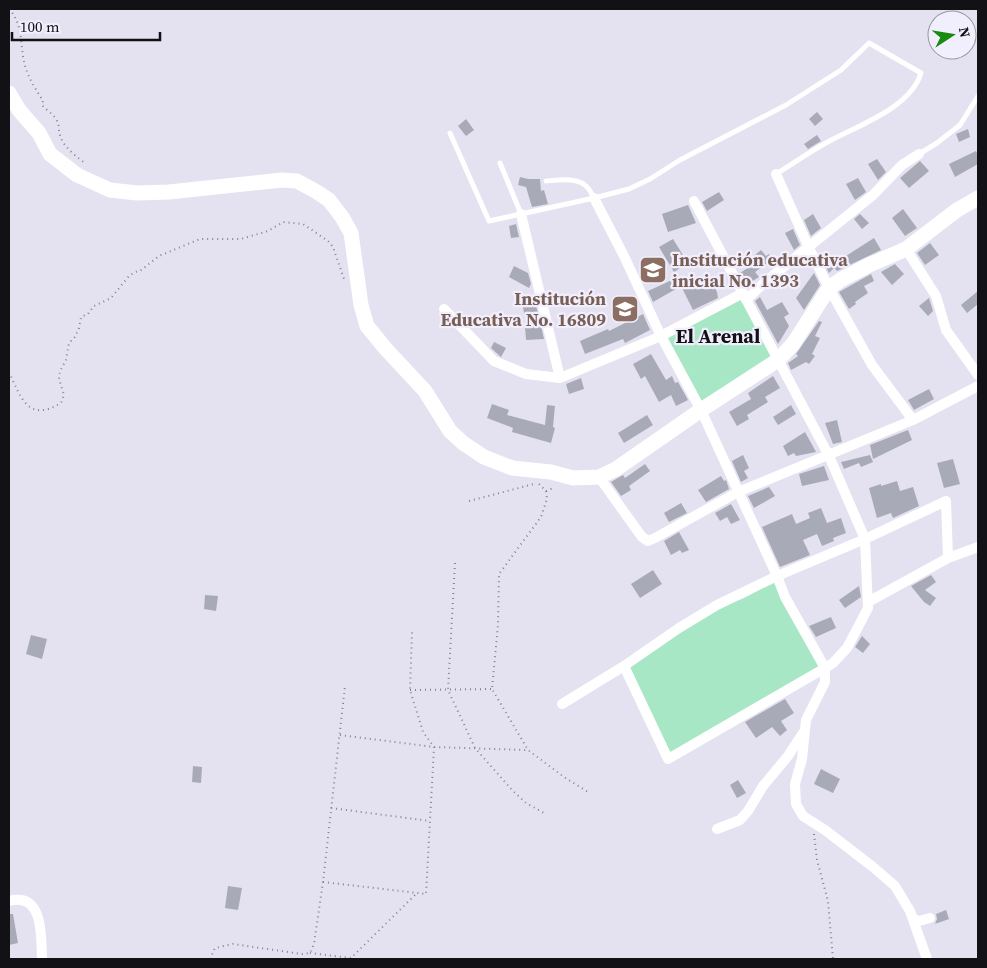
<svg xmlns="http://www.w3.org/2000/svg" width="987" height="968" font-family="'Source Serif 4',serif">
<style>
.green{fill:#a8e7c5}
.building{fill:#a9aab7}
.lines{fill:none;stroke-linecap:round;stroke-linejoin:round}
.path{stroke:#84838c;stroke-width:2;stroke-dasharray:1 4;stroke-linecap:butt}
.lane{stroke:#fff;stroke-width:5}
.street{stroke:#fff;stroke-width:10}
.secondary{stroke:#fff;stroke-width:15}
.labels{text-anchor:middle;stroke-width:4.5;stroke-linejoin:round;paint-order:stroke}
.education-label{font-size:18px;font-weight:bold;fill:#785e54;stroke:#f1effd;text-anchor:start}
.quarter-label{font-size:20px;font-weight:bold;fill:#121115;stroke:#f1effd}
</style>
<rect width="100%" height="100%" fill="#e4e2f0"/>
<path class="green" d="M742,296l34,63 -74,48 -38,-71z
M776,580l46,87 -152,88 -42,-89 93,-59 24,-9z"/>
<path class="building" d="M817,112l6,7 -8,7 -6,-7z
M466,119l8,11 -8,6 -8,-10z
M968,129l2,8 -11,5 -3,-8z
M817,135l4,6 -13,8 -4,-5z
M976,151l2,4v9l-23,13 -6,-13z
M877,159l9,13 -8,8 -10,-16z
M920,161l9,10 -20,17 -9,-10z
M520,177l8,2h12l1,12 3,-1 4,14 -16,3 -6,-20 -8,-2z
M858,178l8,14 -11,8 -9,-16z
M719,192l5,8 -17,11 -5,-9z
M688,205l8,18 -28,9 -6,-18z
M903,209l14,19 -12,8 -13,-18z
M813,214l8,14 -10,8 -7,-16z
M860,214l9,9 -7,6 -8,-10z
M516,224l3,13 -8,1 -2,-12z
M793,229l7,16 -6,5 -9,-17z
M874,238l7,12 -44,21 -5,-6z
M673,239l15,24 -14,9 -15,-25z
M930,243l9,12 -14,10 -8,-12z
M761,250l5,6 3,-2 3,6 -17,12 4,5 -13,8 -6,-12 14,-9 -4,-5z
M827,260l7,8 -5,5 -5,-10z
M895,264l9,10 -12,11 -11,-13z
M514,266l14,7 3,11 -2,4 -20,-11z
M814,273l6,12 -16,25 -8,-12z
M871,274l3,7 -10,5 4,7 -13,9 1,2 -7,5 -10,-17z
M672,280l4,9 -23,13 -5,-11z
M712,282l5,10 1,6 -25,12 -11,-22 11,-5 4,7z
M978,291v13l-11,9 -6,-8z
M760,297l7,13 15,-8 7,12 -5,3 5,9 -11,18 -23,-43z
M929,298l4,13 -5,5 -9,-10z
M534,299l4,14 -13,4 -3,-14z
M643,314l7,16 -25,13 -2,-4 -38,15 -5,-13 28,-12 1,2z
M819,321l3,1 -7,14 5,2 -8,16 3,2 -6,8 -3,-2 -15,8 -3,-7 10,-7 -2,-2z
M541,326l3,13 -18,1 -1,-13z
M494,342l12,6 -5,9 -10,-9z
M651,354l15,26 6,-4 3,7 3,-1 10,18 -12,6 -5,-11 -12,7 -14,-26 -4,3 -8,-15z
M773,376l7,12 -15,9 3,5 -21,13 2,4 -12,7 -8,-14 22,-13 -3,-6z
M581,378l3,11 -15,5 -3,-10z
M929,389l5,10 -20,11 -6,-10z
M492,404l17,6 -2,5 38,10 2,-20 8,1 -2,21 2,1 -4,15 -39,-11 1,-4 -26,-10z
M791,405l5,9 -18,11 -5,-8z
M647,415l6,10 -29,18 -6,-10z
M837,420l5,22 -9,2 -8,-21z
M908,430l4,10 -39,19 -3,-14z
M805,432l11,20 -20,4 -2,-3 -6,3 -5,-10z
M743,455l6,13 -5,3 4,7 -7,4 -9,-21z
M870,455l3,7 -12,5 -2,-4 -15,6 -3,-7z
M953,459l7,25 -16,4 -7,-25z
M645,464l5,7 -21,15 2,4 -10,6 -10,-14 12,-7 2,3z
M824,466l5,14 -27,6 -3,-12z
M721,476l3,5 2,-1 3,9 -23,13 -8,-12z
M897,481l3,10 13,-4 6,19 -26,12 -2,-5 -14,5 -8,-30 12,-4v2z
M769,487l6,9 -21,12 -6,-12z
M681,503l6,10 -18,9 -5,-9z
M731,504l9,16 -9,4 -4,-7 -7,4 -5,-8z
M821,508l6,15 14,-5 5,15 -13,5 1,3 -12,5 -5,-12 -14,6 7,15 -30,12 -18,-40 30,-13 4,10 14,-6 -2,-5z
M679,532l10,18 -7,3 -2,-3 -9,5 -7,-14z
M653,570l9,14 -22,14 -9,-14z
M931,575l5,7 -11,8 11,8 -6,8 -6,-4 -13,-16z
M859,586l2,11 -16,11 -6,-8z
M205,595l13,1 -2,15 -12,-2z
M831,617l5,11 -20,9 -7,-11z
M31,635l16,4 -5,20 -16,-5z
M862,636l8,8 -7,9 -8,-6z
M785,699l9,14 -13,8 6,9 -7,6 -8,-9 -16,11 -11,-16z
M193,766l9,1 -1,16 -9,-1z
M821,769l19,10 -7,14 -19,-9z
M738,780l8,13 -9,5 -7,-13z
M228,886l14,2 -4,22 -13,-2z
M946,910l3,9 -14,5 2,-5 -1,-5z
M9,914h4l5,29 -9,2z"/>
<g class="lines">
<path class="path" d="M9,9c16,17 10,40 17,60 4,12 11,22 17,32l-1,4c4,5 11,9 14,14 4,6 2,10 4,16 3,12 17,22 26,29
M9,372c12,26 19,51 52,31l3,-8 -5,-16 1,-8 6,-11 3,-17 6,-6 4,-9 2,-11 7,-3 6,-8 17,-8 18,-22 6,-4 5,-1 19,-15 41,-17h41l27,-8 15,-9 20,2 25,17 5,6 12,35
M539,484l7,7 1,8 -6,18 -42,57 -1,51 -6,64 36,61 36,27 24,15
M546,491l9,-4
M469,501l65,-17
M455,563l-7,127 27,58 37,42 14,13 18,10
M410,690l82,-1
M340,735l94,12 92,3
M331,808l99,13
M814,834l3,26 11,41 5,58
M323,882l103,12 8,-147 -11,-15 -13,-42 2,-58
M310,953l41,5 65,-64
M210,959l5,-11 18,-4 69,10 8,-1 4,-9 9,-62 22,-196"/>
<path class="lane" d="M450,133l39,88 105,-23 35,-9 21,-10 30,-19 106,-55 55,-35 28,-27 52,30c-11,36 -65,53 -95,70 -17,9 -33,21 -50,31
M919,154l18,-11 23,-18 18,-29
M500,163l21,51
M546,181c13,-1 32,-4 41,6 3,3 5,8 7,11"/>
<path class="street" d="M776,174l33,74 20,40 43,77 41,55
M594,198l30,58 37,80 40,74 76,166 8,21 40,71 -157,91 -44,-93 55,-38 38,-23 60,-29 88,-37 81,-38 2,57
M694,201l135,255 36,83 3,69 -21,40 -14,15 -8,5v14l-19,38 -4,39 -7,25 1,20 7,12 22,14 48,37 22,19 15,25 17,48
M521,214l39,164
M906,249l30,47 10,34 32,45
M746,300l19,-18 108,-87 29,-30 17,-11
M444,309l50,52 32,13 34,4 101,-42 82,-43
M599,477l43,60 6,4 7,-3 83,-46 175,-72 65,-34
M868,602l80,-44 30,-11
M562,704l62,-38
M717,829l23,-9 8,-9 15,-25 25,-30 15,-23
M9,901c35,-9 32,36 33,58
M913,919l6,2 11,-3"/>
<path class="secondary" d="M9,93l10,17 20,23 11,21 27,21 33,15 27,3 32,-1 113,-12 15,1 20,11 12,8 13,17 9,16 10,72 6,21 18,22 40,43 25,40 13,12 21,14 28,11 39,4 22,6 26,-1 17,-8 85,-59 77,-50 15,-16 36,-56 13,-9 27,-14 37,-16 51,-39 21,-12"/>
</g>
<defs>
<g id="school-square" transform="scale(1.4375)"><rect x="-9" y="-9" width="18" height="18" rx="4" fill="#8d6e63" stroke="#f1effd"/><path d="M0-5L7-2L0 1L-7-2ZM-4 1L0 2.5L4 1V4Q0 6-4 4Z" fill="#fff"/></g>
</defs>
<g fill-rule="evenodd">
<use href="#school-square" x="653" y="270"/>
<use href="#school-square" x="625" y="309"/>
</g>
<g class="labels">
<g class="education-label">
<text x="672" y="266">Institución educativa<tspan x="672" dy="21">inicial No. 1393</tspan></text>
<text x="606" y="305" text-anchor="end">Institución<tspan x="606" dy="21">Educativa No. 16809</tspan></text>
</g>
<g class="quarter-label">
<text x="718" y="343">El Arenal</text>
</g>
</g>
<rect width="987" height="968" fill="none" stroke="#121115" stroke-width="20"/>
<g transform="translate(952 35) rotate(78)"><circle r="24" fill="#f1effd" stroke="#9896a0"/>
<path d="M0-4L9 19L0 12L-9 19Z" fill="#198b10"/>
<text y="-8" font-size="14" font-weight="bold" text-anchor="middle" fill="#121115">N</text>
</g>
<path d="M12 32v8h148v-8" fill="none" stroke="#121115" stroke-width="2.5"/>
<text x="20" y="32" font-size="15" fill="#121115" stroke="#f1effd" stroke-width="4" paint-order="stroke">100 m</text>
</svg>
